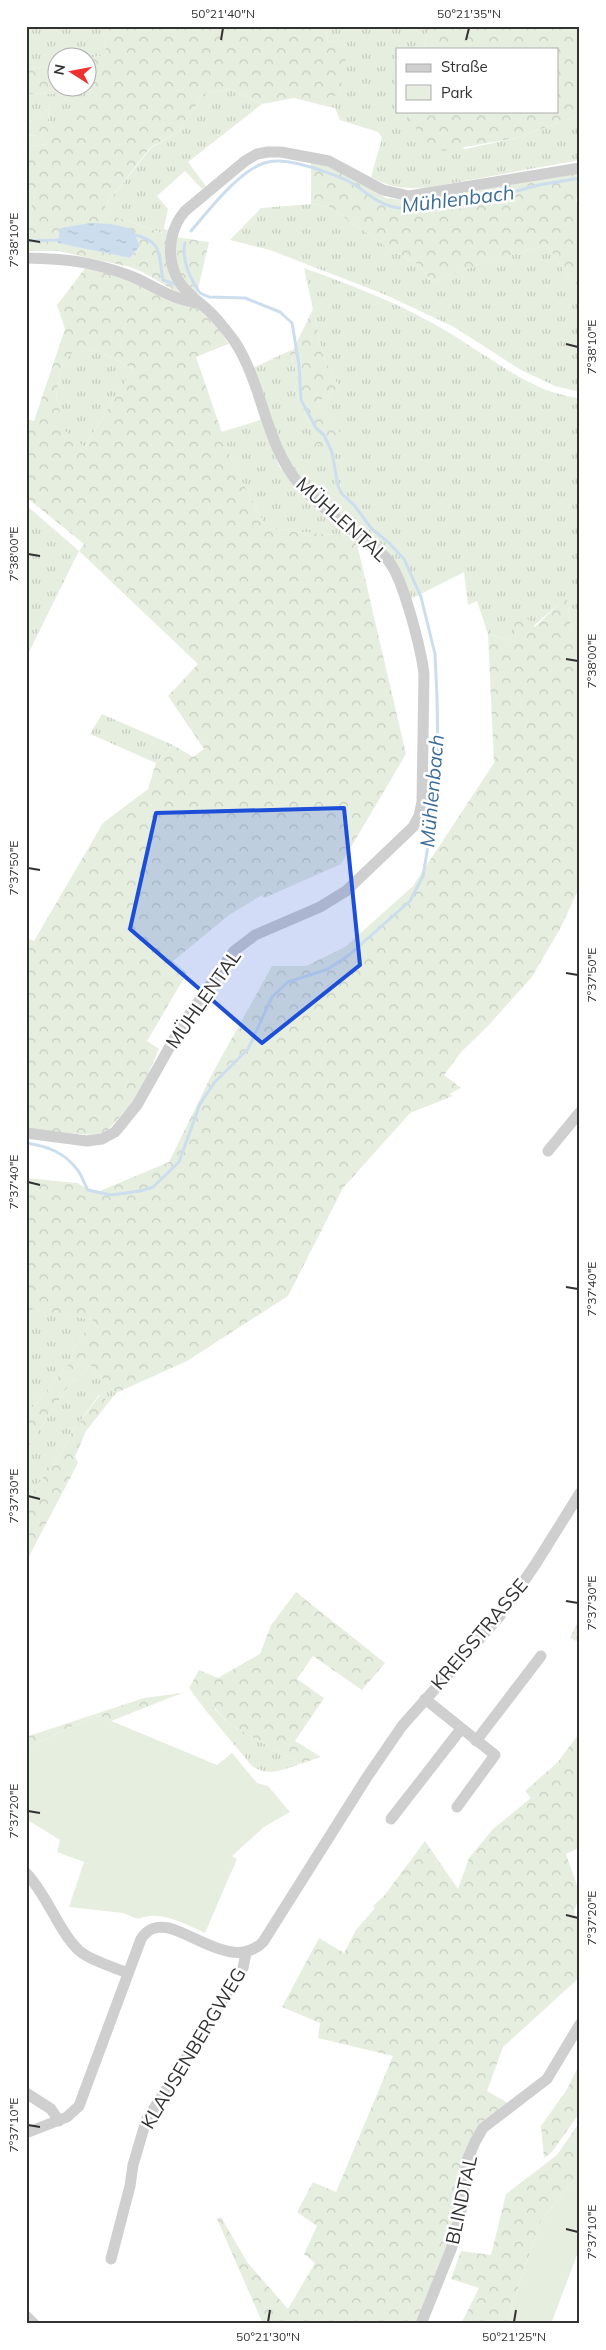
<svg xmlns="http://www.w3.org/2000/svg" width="606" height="2350" font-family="Mulish,sans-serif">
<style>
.grass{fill:url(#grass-tufts)}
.forest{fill:url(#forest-crowns);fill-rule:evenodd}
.park{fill:#e6eee0}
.garden{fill:url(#garden-dots)}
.water{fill:url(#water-ripples)}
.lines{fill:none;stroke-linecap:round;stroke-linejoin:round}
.stream{stroke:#ccdeee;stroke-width:3}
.minor{stroke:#cfcfcf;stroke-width:11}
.marked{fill:#1d4ed8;fill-opacity:0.2;stroke:#1d4ed8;stroke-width:4;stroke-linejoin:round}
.ticks{fill:none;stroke:#323232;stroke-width:2}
.labels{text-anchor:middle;stroke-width:5;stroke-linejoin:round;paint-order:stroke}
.street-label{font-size:19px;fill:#323232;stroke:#fff}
.water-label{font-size:20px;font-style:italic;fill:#3b6d98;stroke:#fff}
.neatline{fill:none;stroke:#323232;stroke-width:2}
.ticks-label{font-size:12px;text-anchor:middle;fill:#323232}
</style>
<defs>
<pattern id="grass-tufts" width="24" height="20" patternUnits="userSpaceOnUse" patternTransform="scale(1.25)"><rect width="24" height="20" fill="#e6eee0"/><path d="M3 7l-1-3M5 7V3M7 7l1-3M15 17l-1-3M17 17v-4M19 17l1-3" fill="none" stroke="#c6cdc1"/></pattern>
<pattern id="forest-crowns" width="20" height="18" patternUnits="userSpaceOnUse" patternTransform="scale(1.25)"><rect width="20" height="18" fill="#e6eee0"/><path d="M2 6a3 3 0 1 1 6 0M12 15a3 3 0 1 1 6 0" fill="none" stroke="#c6cdc1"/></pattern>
<pattern id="garden-dots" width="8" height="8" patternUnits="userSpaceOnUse" patternTransform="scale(1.25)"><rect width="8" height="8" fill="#e6eee0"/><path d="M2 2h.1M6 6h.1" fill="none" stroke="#c6cdc1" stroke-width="1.8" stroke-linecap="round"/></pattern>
<pattern id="water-ripples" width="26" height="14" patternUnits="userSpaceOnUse" patternTransform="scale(1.25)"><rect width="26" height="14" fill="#ccdeee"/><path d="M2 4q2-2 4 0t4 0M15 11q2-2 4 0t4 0" fill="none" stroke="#b0bfcd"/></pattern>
</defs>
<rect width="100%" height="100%" fill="#fff"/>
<path class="grass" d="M26,26h76l5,29 -19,3h-30l-1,6 -31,6z
M325,26h103l-4,23h-27v62h15l-2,8 55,30 51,-11 64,-23v45l-149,27c-24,2 -39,2 -60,-10l11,-39 -4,-6 -38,-12 -5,-12 -13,-3 8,-10 9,1 8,-51 -19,-4z
M230,89l32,15 -74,58 18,24 -4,3 -17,-18 -28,25 11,13 -5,24 -54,-18 -4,-9 46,-58 28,-17 24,-37z
M95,93l-38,38 -9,-10 1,-13 -15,13 -8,-1v-26z
M26,135l12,1 10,8 -22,3z
M26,183l10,6 -6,33 -4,-2z
M311,204l17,2 59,41 32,18 13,17 45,-17 70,-20 26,39 7,-4v112l-25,-6 -34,-16 -67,-43 -68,-32 -116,-45 -40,-10 31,-32z
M304,268c44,16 90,33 130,56 38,21 72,49 112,66 11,4 23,6 34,9v230l-9,2 -4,-34 -52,45 -27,-8 -11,-33 -9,4 -4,-33 -55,28 -7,-24 -99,-95 -19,-26 -31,-87 36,-17 9,25 -3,14 18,42v16l7,-4 25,-4 -28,-37 22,-16 -16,-31z
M98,350l35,19 -49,78 -21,-17 -7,-35 6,-30 11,-14z
M261,420l18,46 29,36 40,34 -81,-7 -35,-67 -11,-30z
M26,505l53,46 -53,107z
M102,714l71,31 -17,18 -66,-29z
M32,1308l61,12 -18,27 -6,17 -43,51v-88z
M90,1365l26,28 -7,9 -10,-7 -27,37 -14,26 -20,26 -12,22v-56l40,-61z
M212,1706l17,18 71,40c-17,6 -32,13 -48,2l-45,-54z"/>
<path class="forest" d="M102,26h223l3,15 20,4 -9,52 -9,-2 -8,10 -28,-7 -32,6 -32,-15 -27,5 -24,37 -29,17 -45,58 5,9 52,18 2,-4 7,2 -3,16 22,51c-22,-8 -38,-24 -60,-31l-72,-16h-32v-31l4,1 6,-32 -10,-6v-36l22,-3 -10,-8 -12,-1v-15l8,1 15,-13 -1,13 9,9 37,-37 -68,1v-24l31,-6 1,24h30v-30l19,-3zM140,246l-10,12 -41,-9z
M428,26h152v89l-64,23 -73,13 -21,-12 -12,-20 2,-8h145v-62h-133z
M311,162l20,4 55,32 17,2 177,-29v17l-4,13 4,2v77l-7,4 -26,-39 -69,20 -46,17 -13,-17 -32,-18 -59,-41 -17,-2z
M176,237l33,5 -13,56 -20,-31z
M87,266l110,40 19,17 12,21 -32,13 36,105 35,67 81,7 13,8 -3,4 48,206 -65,110 -77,34 -2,-3 -33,20 -56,46 14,12 -40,68 12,8 -21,48 -33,36 -14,2 -65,-6v-191l8,3 69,-118 45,-34 8,-26 17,-18 20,12 11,-8 -36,-53 30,-32 -119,-113 5,-7 -58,-47v-78l8,2 31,-92 -8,-24zM98,350l35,19 -49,78 -20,-17 -8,-35 6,-30 11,-13z
M313,309l10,47 16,31 -22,16 29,37 -19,8 -7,-4 -7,5 -5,-15 5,-2 -18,-42 3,-14 -9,-25 4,-1z
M567,596l4,34 9,-1v257l-20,43 -29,49 -44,49 -25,24 -18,24 17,13 -12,6 4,2 -43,17 -67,75 -55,108 -101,65 -71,32 -26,-28 -24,24 -40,61v-35l43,-51 6,-17 18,-27 -61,-11 -6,18v-149l51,5 18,10 74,-31 43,-88 60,-108h34l39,-19 68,-61 81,-123 -6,-129 27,8 -2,-23 14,-1 8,9z
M100,1395l9,7 -23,29 -11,26 3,6 -52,99v-56l12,-22 20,-26 14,-26z
M296,1592l89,71 -23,27 -49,-34 -16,23 27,19 -29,43 26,16 -21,7 -71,-40 -16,-18 -6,6 -18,-24 10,-18 19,8 42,-24 11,-29z
M182,1693l-71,28 -14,-6 -71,33v-11l118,-39z
M580,1732v115l-14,7 14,40 -6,18 6,11v54l-77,70 -16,44 21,12 -28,26 -23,91 -40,104h-154l-46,-105 4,-2 26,45 41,47 27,-46 -11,-9 13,-28 -20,-14 16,-30 23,10 57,-136 -75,-18 2,-15 -38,-16 37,-69 25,15 12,-23 19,-22 -2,-2 11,-10 41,-55 33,48 11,-31 24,-29 38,-31 -6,-7 33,-29z
M580,2043v73l-2,-1 -26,37 -8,6 -3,-32 25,-35 12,-24z
M579,2123l1,49 -39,49 -35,103h-45l18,-36 -28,-9 10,-28 30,4 15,-61 51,-39z"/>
<path class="park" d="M97,1715l120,50 15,-12 25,30 11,3 22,26 -26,15 -32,29 5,3 -32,74c-20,-9 -45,-24 -67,-14l-15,-6 -54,-6 15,-45 -27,-10 3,-12 -34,-21v-71z
M580,2172v75l-29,77h-45l35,-103z"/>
<path class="garden" d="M580,1617v26l-10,-5z"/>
<path class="water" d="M91,223l20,1 21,5 8,17 -10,12 -72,-15 2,-15z"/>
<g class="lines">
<path class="stream" d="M191,231c18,-21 47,-59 73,-68 16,-5 35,1 50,5 11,4 25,8 36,14 17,10 29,24 50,26l109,-15 30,-8 41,-7
M131,234c33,7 27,19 32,46l14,5
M26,241l35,-1
M26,1143c22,3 40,10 53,29 4,6 5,12 9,18l23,5 29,-4 13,-4 26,-25 21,-58 14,-21 34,-34 24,-52 16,-15 40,-13 21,-14 61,-54 13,-25 9,-54 6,-69 -1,-56 -2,-43 -14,-57 -17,-38 -15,-16 -18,-15 -17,-23 -12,-11 -4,-8 -6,-34 -8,-17 -8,-7 -15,-28 -2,-35 -7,-42 -12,-11 -35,-14 -36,-1 -9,-4c-9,-13 -19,-33 -15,-50"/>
<path class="minor" d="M26,258c40,1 64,3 102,17 20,7 48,27 68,27
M26,1133l61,8 15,-2 13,-7 22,-27 45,-80 52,-74 21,-16 65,-28 26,-16 67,-64 6,-11 3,-14 2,-128c-3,-25 -19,-87 -32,-108 -9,-15 -26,-25 -39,-35 -19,-14 -37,-28 -52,-45 -36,-40 -37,-99 -66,-144 -8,-11 -17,-23 -27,-32 -15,-13 -29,-22 -35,-42 -6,-20 -1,-42 12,-57l60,-50 12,-7 11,-2h13l48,9 54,29 26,6 171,-28
M548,1151l32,-39
M425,1699l70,56 -38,52
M476,1741l65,-85
M391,1819l70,-90
M26,1873c21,21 35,64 56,80 13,9 31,14 46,20
M26,2093l25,16 8,12
M26,2133l41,-16 12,-11 62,-167c7,-11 15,-13 28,-11 29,8 67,41 94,14l104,-165 35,-51 97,-109 36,-52 45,-72
M111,2259l19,-73 3,-21 13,-44 97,-153 3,-15
M26,2316l8,8
M421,2324l31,-77 10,-40 6,-49 7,-16 8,-14 64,-49 33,-55"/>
</g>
<path class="marked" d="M344,808l16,157 -98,78 -132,-114 26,-116z"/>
<path class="ticks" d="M221,40l2,-12M466,40l3,-12M28,240l12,2M566,344l12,3M28,554l12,2M566,659l12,2M28,868l12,2M566,973l12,2M28,1182l12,3M566,1287l12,2M28,1496l12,3M566,1601l12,2M28,1811l12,2M566,1915l12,3M28,2125l12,2M566,2229l12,3M268,2322l2,-12M514,2322l2,-12"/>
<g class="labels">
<g class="street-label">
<text transform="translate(342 519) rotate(42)" y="7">MÜHLENTAL</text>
<text transform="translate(203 999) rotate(-55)" y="7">MÜHLENTAL</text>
<text transform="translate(479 1634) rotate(-50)" y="7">KREISSTRASSE</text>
<text transform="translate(193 2048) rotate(-59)" y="7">KLAUSENBERGWEG</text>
<text transform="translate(461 2200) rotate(-78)" y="7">BLINDTAL</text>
</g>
<g class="water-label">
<text transform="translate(458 199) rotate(-7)" y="7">Mühlenbach</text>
<text transform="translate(432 791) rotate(-85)" y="7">Mühlenbach</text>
</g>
</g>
<rect width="606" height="2350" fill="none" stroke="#ffffff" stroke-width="55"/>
<rect x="396" y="48" width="162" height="65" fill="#ffffff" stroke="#adadad"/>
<rect x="406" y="64" width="25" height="8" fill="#cfcfcf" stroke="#adadad"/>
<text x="441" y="72" font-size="15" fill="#323232">Straße</text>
<rect x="406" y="85" width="25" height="15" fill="#e6eee0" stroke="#adadad"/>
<text x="441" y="98" font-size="15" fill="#323232">Park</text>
<g transform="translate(72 72) rotate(281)"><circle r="24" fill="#ffffff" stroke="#adadad"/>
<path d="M0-4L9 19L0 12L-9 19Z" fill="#ec3130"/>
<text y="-8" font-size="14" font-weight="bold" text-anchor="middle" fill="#323232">N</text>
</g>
<rect x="28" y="28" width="550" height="2294" class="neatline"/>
<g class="ticks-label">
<text x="223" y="18">50°21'40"N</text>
<text x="469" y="18">50°21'35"N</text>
<text transform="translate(14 240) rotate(-90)" y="4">7°38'10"E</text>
<text transform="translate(592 347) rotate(-90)" y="4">7°38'10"E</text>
<text transform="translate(14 554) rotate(-90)" y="4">7°38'00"E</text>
<text transform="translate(592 661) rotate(-90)" y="4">7°38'00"E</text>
<text transform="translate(14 868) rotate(-90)" y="4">7°37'50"E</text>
<text transform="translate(592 975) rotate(-90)" y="4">7°37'50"E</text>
<text transform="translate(14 1182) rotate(-90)" y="4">7°37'40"E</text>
<text transform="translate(592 1289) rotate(-90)" y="4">7°37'40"E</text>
<text transform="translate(14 1496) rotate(-90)" y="4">7°37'30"E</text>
<text transform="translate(592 1603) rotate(-90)" y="4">7°37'30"E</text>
<text transform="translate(14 1811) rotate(-90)" y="4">7°37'20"E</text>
<text transform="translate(592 1918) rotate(-90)" y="4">7°37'20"E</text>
<text transform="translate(14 2125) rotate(-90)" y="4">7°37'10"E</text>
<text transform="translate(592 2232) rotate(-90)" y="4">7°37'10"E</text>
<text x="268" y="2341">50°21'30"N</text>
<text x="514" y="2341">50°21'25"N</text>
</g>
</svg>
